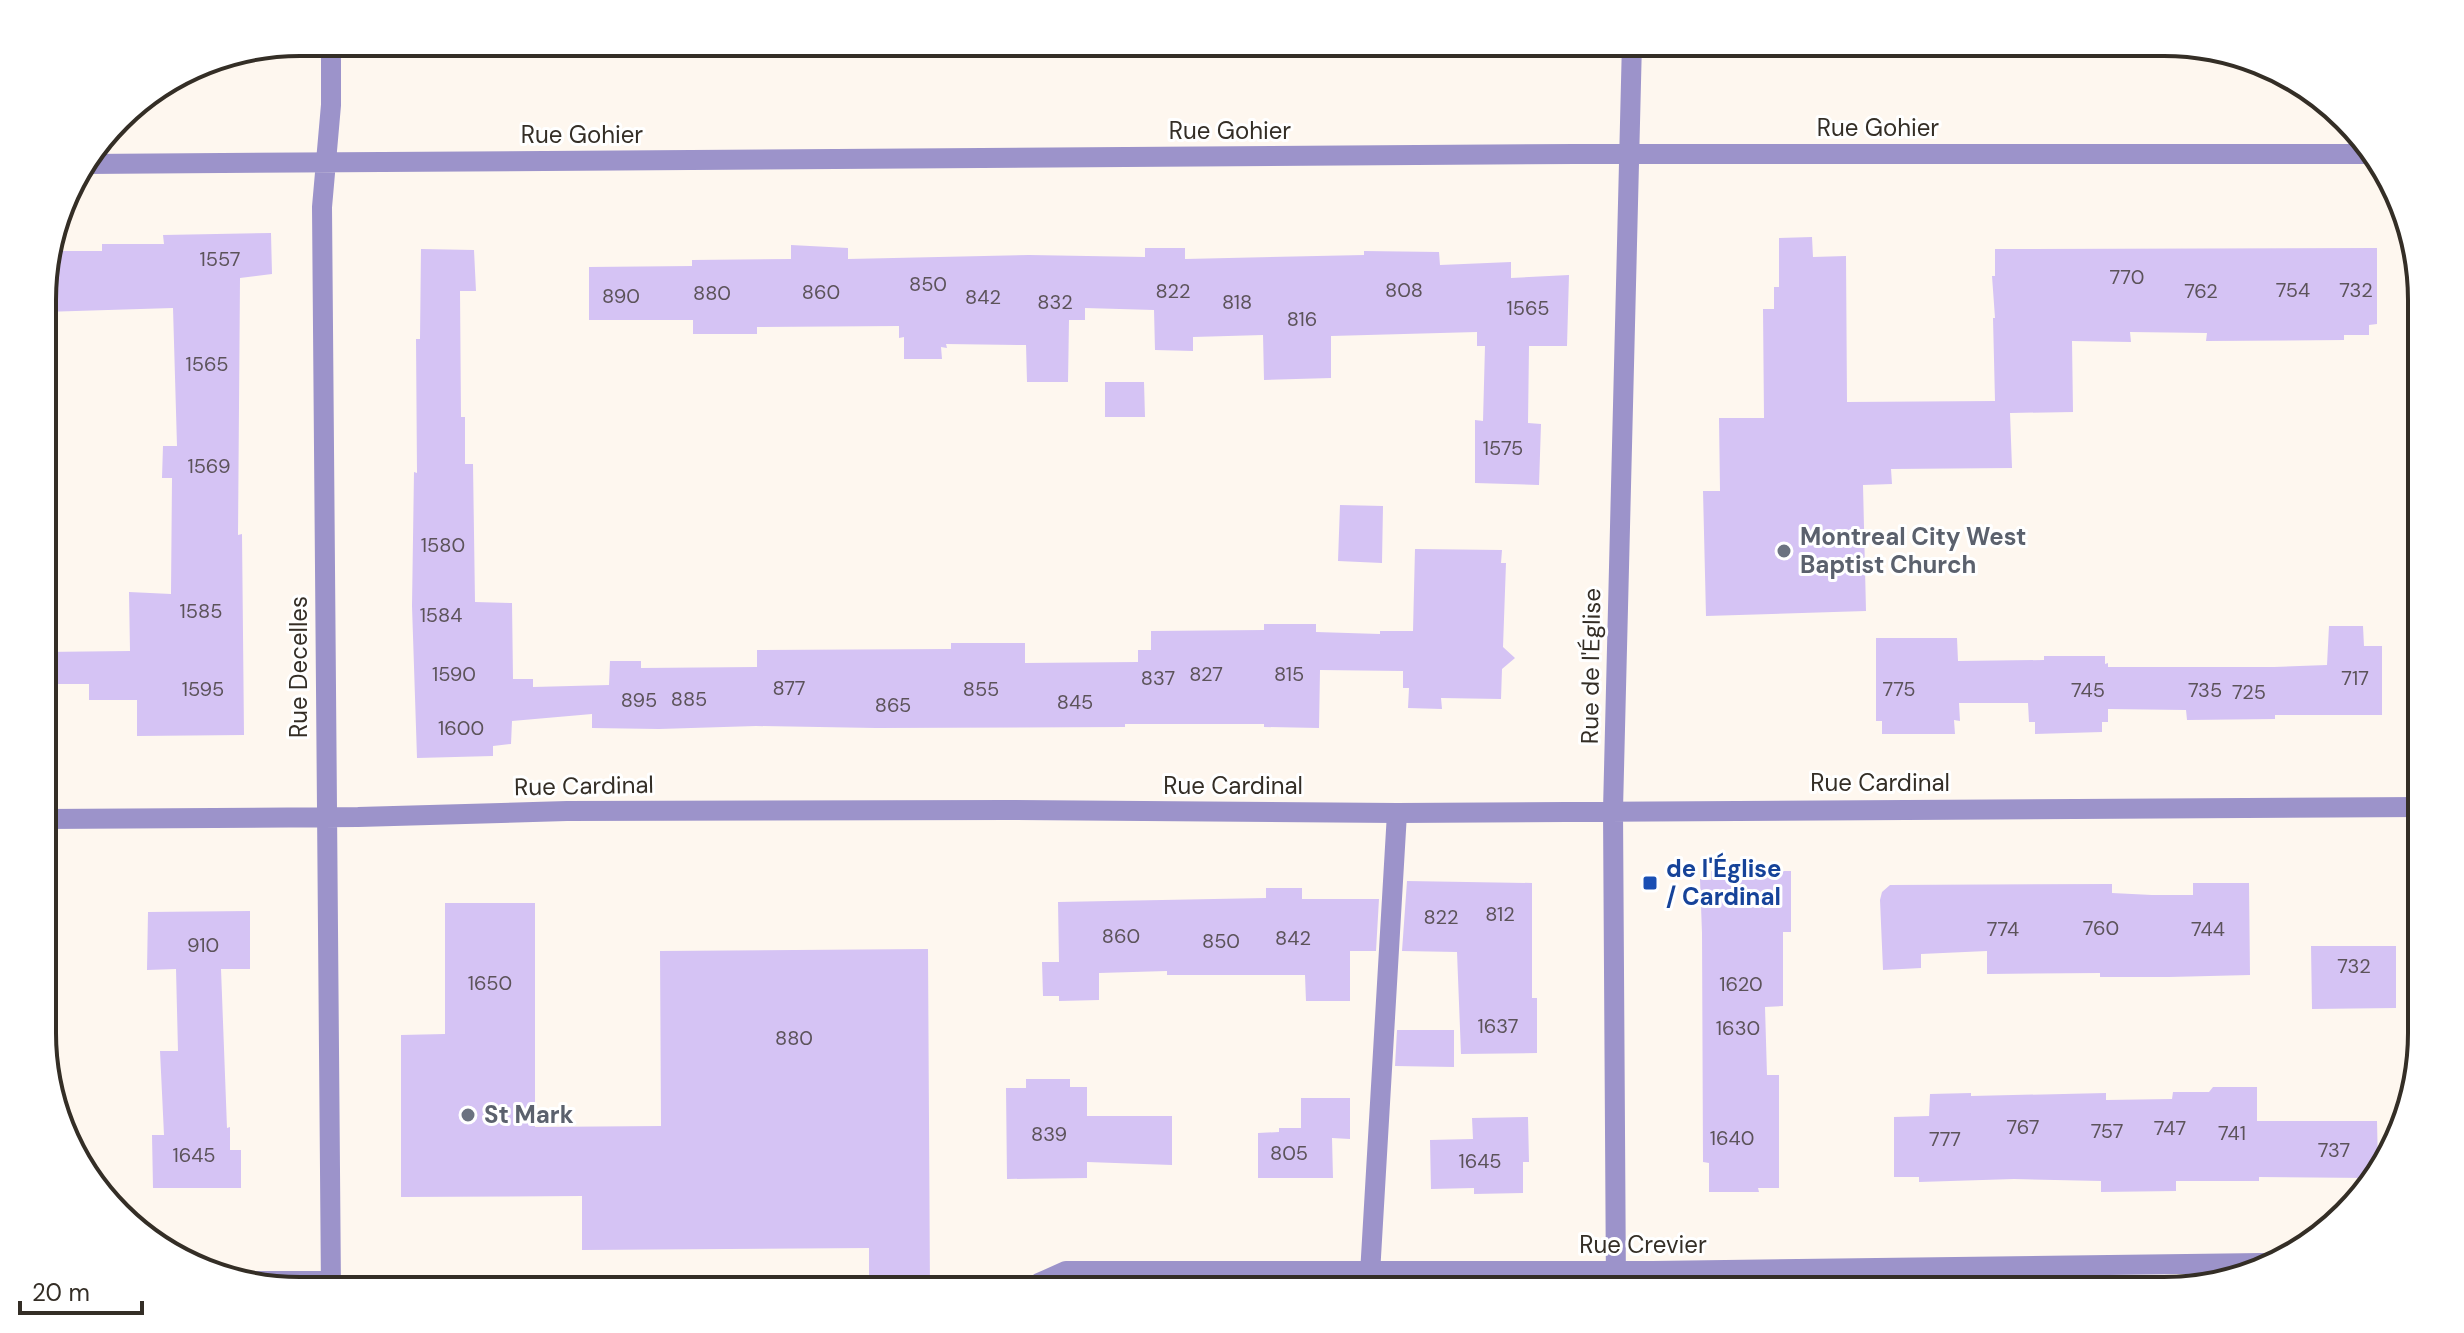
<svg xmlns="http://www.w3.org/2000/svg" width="2464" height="1333" font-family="'DM Sans',sans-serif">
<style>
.building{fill:#d5c3f4}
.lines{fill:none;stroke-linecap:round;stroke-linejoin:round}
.lane{stroke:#9c93ca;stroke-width:20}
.street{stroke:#9c93ca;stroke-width:20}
.worship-dot{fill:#6b7280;stroke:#fff;stroke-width:3}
.transit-dot{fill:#1a4fb4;stroke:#fff;stroke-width:3}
.labels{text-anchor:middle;stroke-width:6;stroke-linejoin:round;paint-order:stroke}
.number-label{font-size:20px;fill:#5c535a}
.street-label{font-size:24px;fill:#342e26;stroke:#fff}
.worship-label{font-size:24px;font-weight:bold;fill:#5b616d;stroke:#fff;text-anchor:start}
.transit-label{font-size:24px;font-weight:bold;fill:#164399;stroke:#fff;text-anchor:start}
.rim{fill:none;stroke:#342e26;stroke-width:4}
</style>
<rect width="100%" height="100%" fill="#fef7ef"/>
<path class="building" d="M271,233l1,41 -32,4 -2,257 4,-1 2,201 -107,1v-36h-48v-16h-46v-32l87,-1 -1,-59 42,2 1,-116h-10l1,-32h14l-4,-138 -130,4v-29l8,-32h51v-7h62l-1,-9z
M1812,237l1,20 33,-1 1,146 148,-1 -2,-83h2l-3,-42h3v-27l382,-1v76l-8,1v10h-25v5l-138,1 1,-8 -77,-1 1,10 -59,-1 1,71 -63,1 2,55 -121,1 1,15 -29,1 3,126 -160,5 -3,-125h17l-1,-73h45l-1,-109h11v-22h5v-49z
M791,245l57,3v11l181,-4 116,2v-9h40v11l179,-4v-4l75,1 1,13 71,-3v16l58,-3 -2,71h-38l-1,77 13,1 -2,61 -64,-2v-63l8,1 2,-75h-8v-14l-146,4v42l-67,2 -1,-45 -70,2v14l-38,-1 -1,-40 -69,-2v12h-16l-1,62h-41l-1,-37 -80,-1 1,4 -6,-1 1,12h-38v-22l-5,1v-12l-142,1v7h-64v-14h-104v-53l103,-1v-6l99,-1z
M421,249l53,1 2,41h-16l1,126h4v47h8l2,138 37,1 1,76h20v8l76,-2 1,-24h31v7l116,-1v-17l194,-1v-6h74v20l113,-1v-12h13v-19l113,-1v-6h52v8l64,2v-3h33l2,-82 87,1 -1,13h5l-3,84 12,11 -13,11 -1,30 -60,-1 1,11 -34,-1 1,-20h-6v-17l-83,-1 -1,58 -55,-1v-3h-139v3l-249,1 -120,-2 -97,3 -67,-1v-14l-80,7 -1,23 -18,2v10l-76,2 -5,-152 2,-134 3,1 -1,-134h4z
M1105,382h39l1,35h-40z
M1340,505l43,1 -1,57 -44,-2z
M2329,626h34l1,20h18v69h-107v4l-88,1 -1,-10 -78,-1v13h-6v10l-67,2v-12h-6l-1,-19h-69l1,18 -6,-1 1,14h-73v-13h-6v-83h81l1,23 86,-1v-4h61v8l3,-1v4h166l53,-2z
M1711,871h80v61h-8v74l-18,1 2,68h12v113h-21l1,4h-50v-29l-6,-1 -1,-229 -2,-54 11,1z
M1407,881l125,2v115h5v55l-76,1 -4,-102 -55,-1z
M2193,883h56l1,92 -81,2h-69v-4l-113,1v-23l-66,3v14l-38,2 -3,-70 2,-8 8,-7 222,-1v9l40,2h41z
M1266,888h36v11h77l-3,52h-26v50h-44l-1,-26h-138v-4l-68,2v27l-40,1v-5h-16l-1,-34h17l-1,-60 208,-4z
M445,903h90v224l126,-1 -1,-175 268,-2 2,342h-61v-43l-287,2v-54l-181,1v-162l44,-1z
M250,911v58h-29l6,159 3,-1v23h11v38h-88l-1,-53h12l-4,-84h18l-2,-82 -29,1 1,-58z
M2311,946h85v62l-84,1z
M1397,1030h57v37l-59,-1z
M1026,1079h44v8h17v29h85v49l-85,-3v16l-80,1 -1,-91h20z
M2213,1087h44v34h120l1,45 -9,12 -110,-1v4h-83v10l-75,1v-11l-87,-2 -95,3v-5h-25v-60l35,-1 1,-22 41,-1v3l135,-3v7l66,-1 1,-7h36z
M1301,1098h49v41l-18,-1 1,40h-75v-45l21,-1v-4h22z
M1528,1117l1,45h-6v31l-49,1v-6l-43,1 -1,-49 43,-1 -1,-21z"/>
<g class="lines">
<path class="lane" d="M1369,1291l28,-478"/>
<path class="street" d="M331,42v63l-9,102 9,1084
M86,164l1489,-10h800
M44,819l314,-2 209,-6 442,-1 388,3 1024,-6
M258,1281h73
M1028,1291l11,-8 27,-12h586l611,-8
M1616,1291l-3,-481 19,-768"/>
</g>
<g class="worship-dot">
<circle cx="1784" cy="551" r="8"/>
<circle cx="468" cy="1115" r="8"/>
</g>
<rect class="transit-dot" x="1642" y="875" width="16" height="16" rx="4"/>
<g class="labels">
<g class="number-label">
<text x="220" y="266">1557</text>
<text x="2127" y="284">770</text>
<text x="928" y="291">850</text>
<text x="1404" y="297">808</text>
<text x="2293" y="297">754</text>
<text x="2356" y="297">732</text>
<text x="1173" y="298">822</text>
<text x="2201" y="298">762</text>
<text x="821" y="299">860</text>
<text x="712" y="300">880</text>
<text x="621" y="303">890</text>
<text x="983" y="304">842</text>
<text x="1055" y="309">832</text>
<text x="1237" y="309">818</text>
<text x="1528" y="315">1565</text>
<text x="1302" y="326">816</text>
<text x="207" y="371">1565</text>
<text x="1503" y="455">1575</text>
<text x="209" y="473">1569</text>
<text x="443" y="552">1580</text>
<text x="201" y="618">1585</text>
<text x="441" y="622">1584</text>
<text x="454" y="681">1590</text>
<text x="1206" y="681">827</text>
<text x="1289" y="681">815</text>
<text x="1158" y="685">837</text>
<text x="2355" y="685">717</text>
<text x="789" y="695">877</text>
<text x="203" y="696">1595</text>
<text x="981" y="696">855</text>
<text x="1899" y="696">775</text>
<text x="2088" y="697">745</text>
<text x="2205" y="697">735</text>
<text x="2249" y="699">725</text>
<text x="689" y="706">885</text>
<text x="639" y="707">895</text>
<text x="1075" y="709">845</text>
<text x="893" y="712">865</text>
<text x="461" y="735">1600</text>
<text x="1500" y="921">812</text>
<text x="1441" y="924">822</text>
<text x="2101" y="935">760</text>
<text x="2003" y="936">774</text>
<text x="2208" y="936">744</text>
<text x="1121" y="943">860</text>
<text x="1293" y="945">842</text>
<text x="1221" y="948">850</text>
<text x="203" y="952">910</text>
<text x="2354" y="973">732</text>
<text x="490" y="990">1650</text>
<text x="1741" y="991">1620</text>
<text x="1498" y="1033">1637</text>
<text x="1738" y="1035">1630</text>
<text x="794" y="1045">880</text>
<text x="2023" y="1134">767</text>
<text x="2170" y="1135">747</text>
<text x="2107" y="1138">757</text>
<text x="2232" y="1140">741</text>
<text x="1049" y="1141">839</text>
<text x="1732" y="1145">1640</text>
<text x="1945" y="1146">777</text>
<text x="2334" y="1157">737</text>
<text x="1289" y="1160">805</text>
<text x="194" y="1162">1645</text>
<text x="1480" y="1168">1645</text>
</g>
<g class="street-label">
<text x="1878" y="136">Rue Gohier</text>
<text x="1230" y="139">Rue Gohier</text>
<text x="582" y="143">Rue Gohier</text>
<text transform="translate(1591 666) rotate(-89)" y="8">Rue de l'Église</text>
<text transform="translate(299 667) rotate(-90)" y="8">Rue Decelles</text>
<text x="1880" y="791">Rue Cardinal</text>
<text transform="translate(584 786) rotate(-1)" y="8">Rue Cardinal</text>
<text x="1233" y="794">Rue Cardinal</text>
<text x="1643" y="1253">Rue Crevier</text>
</g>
<g class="worship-label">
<text x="1800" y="545">Montreal City West<tspan x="1800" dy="28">Baptist Church</tspan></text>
<text x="484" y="1123">St Mark</text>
</g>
<g class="transit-label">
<text x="1666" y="877">de l'Église<tspan x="1666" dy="28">/ Cardinal</tspan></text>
</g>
</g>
<path d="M0 0H2464V1333H0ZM300 56H2164A244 244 0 0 1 2408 300V1033A244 244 0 0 1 2164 1277H300A244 244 0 0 1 56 1033V300A244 244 0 0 1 300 56Z" fill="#fff" fill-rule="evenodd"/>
<path class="rim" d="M300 56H2164A244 244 0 0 1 2408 300V1033A244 244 0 0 1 2164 1277H300A244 244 0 0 1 56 1033V300A244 244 0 0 1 300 56Z"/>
<path d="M20 1301v12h122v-12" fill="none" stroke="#342e26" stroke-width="4"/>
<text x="32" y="1301" font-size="24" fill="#342e26" stroke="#ffffff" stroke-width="6" paint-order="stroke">20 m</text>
</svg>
